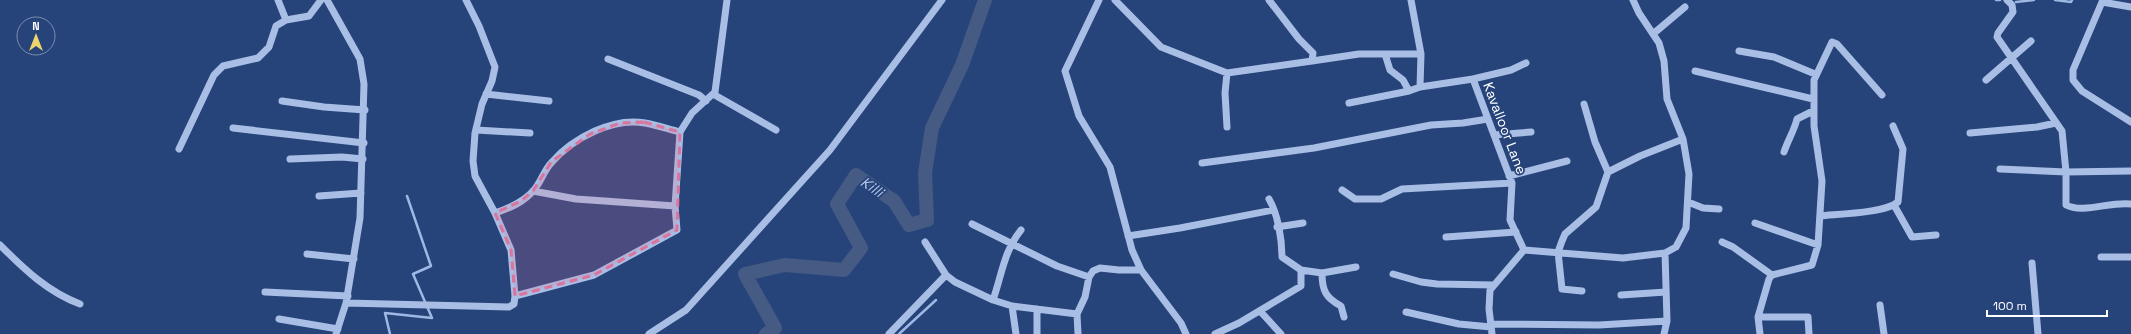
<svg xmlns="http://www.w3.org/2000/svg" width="2131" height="334" font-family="'Space Grotesk',sans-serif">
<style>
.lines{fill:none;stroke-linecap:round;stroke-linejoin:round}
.stream{stroke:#9eb8e4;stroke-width:2.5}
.river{stroke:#455b84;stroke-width:14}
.minor{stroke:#a9bee4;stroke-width:7}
.marked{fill:#da749d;fill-opacity:0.2;stroke:#da749d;stroke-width:3;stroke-dasharray:8 5;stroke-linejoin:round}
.labels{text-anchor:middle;stroke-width:3.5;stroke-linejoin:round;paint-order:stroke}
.street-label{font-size:14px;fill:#fff;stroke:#26437a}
.water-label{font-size:15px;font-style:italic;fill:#b4c9ec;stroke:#26437a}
</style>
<rect width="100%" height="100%" fill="#26437a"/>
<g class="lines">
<path class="stream" d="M1996,0h4
M2055,0l16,2 1,-2
M2016,2l18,-2
M390,334l-5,-21 47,5 -19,-44 18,-8 -24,-70
M899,334l37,-34"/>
<path class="river" d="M766,334l9,-6 -30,-54 40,-9 59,5 17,-22 -24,-44 19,-29 38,26 15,24 18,-5 -2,-47 7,-45 30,-63 23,-65"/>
<path class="minor" d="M278,0l8,20
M327,0l33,59 4,25 -4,134 -14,85
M466,0l13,26 16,41 -3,14 -10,23 -7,29 -2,28 2,15 20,37
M1099,0l-34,71 14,45 31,51 22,83 9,20 40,53 5,11
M1115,0l46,47 66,26 85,-12
M1269,0l30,39 14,14 -1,8 47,-7h62
M1411,0l10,54 -1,33 53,-8 39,104 -2,37 14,30 -34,40 -1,19 3,25
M1633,0l6,13 20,30 5,18 3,38 16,40 6,35 -3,54 -10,19 -11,6
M2007,0l5,5 1,7 -15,21 -1,4 65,94 4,41v33c17,9 45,-4 65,-1
M2103,0l-1,2 29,5
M2102,2l-29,68v10l9,11 49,31
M1653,34l32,-27
M1739,51l35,6 41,17
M1385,54l5,16 13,10 6,11
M608,59l91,36 7,6
M1695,71l118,28
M1227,73l-2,20 2,34
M1473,79l38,-9 15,-7
M1986,80l45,-39
M486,94l63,7
M713,94l63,36
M282,101l42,6 41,3
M1349,103l60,-12 11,-4
M1584,104l11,38 13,30
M233,128l131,15
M476,130l54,3
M1970,133l67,-6 19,-4
M1494,135l37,-3
M179,149l35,-74 9,-9 35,-8 11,-11 7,-21 10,-6 23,-4 12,-16
M1784,152c4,-12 10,-21 13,-33l16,-8
M290,159l52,-2 21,2
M1202,163l112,-15 117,-23 32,-2 25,-4
M2000,169l66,3 65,-1
M1509,176l58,-15
M1342,190l13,9h26l21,-10 110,-6
M533,191l43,8 99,7
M319,196l42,-3
M1688,202l15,6 16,1
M1894,205l18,32 24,-2
M1820,216c19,-2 65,-3 78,-14l5,-53 -10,-23
M1755,223l63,22
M972,224l85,42 32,11
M1277,227l26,-4
M1128,236l52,-8 93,-18
M1446,237l70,-5
M925,242l21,33 9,7 38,18 19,6 65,8 8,-17 4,-20 4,-6 7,-3 19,2h22
M1722,242l11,5 39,28
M0,245c25,25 48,47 80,59
M1524,250l99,8 42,-5 2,68 -3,13
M307,254l47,5
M2101,257h30
M2032,263l6,71
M1301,270l21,3 34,-6
M1322,273c0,18 4,25 19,33l3,11
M1393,274l28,8 16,2 57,1
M1582,291l-20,-2 -4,-37 4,-11 3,-7 31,-27 12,-35 32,-16 43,-17
M265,292l83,4
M1621,295l45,-3
M515,296l79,-21 83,-45 -2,-24 5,-74
M993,300c9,-26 11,-49 28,-70
M1880,305l4,29
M1012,306l4,28
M1260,311l21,23
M1406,312l53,12 32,3
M1077,314l1,20
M1758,317h50l1,17
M279,319l59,10
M1491,324l108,1 68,-4
M336,334l10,-31 163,4 5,-3 1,-8 -4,-46 -16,-37c15,-5 29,-11 39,-23 7,-8 10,-20 18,-28 21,-24 61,-45 93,-39 11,2 23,6 35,9l12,-19 23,-21 12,-92
M649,334l37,-24 144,-160 112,-150
M889,334l57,-59
M1037,334v-25
M1215,334l24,-11 62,-37v-16l-19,-13c0,-17 -4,-43 -13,-58
M1760,334l-2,-17 11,-38 3,-4 40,-10 6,-20 4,-64 -8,-55v-46l18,-38 5,2 45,51"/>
</g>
<path class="marked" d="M644,122l36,10 -3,98 -83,45 -79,21 -4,-46 -16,-37 26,-12 12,-10 18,-29 39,-28 30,-11z"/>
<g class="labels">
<g class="street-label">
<text transform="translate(1505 128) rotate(69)" y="5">Kavalloor Lane</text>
</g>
<g class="water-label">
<text transform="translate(872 187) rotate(34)" y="5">Killi</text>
</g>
</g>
<g transform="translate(36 36)"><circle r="19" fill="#26437a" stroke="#7d8eaf"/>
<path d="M0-3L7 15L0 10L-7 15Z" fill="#edd46e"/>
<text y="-6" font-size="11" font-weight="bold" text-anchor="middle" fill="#ffffff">N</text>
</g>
<path d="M1987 310v6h120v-6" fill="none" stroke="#ffffff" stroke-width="2"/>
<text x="1993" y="310" font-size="12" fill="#ffffff" stroke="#26437a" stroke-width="3" paint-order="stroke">100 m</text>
</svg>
